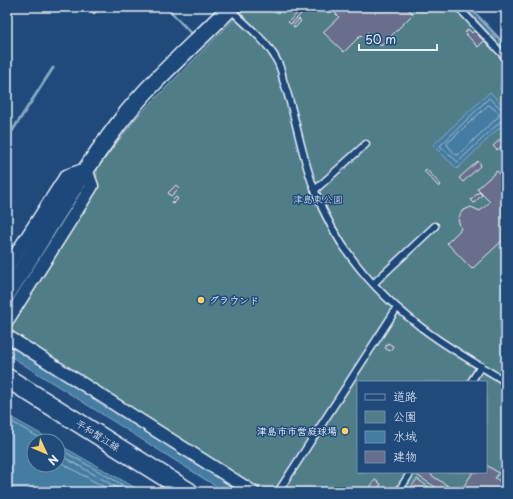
<svg xmlns="http://www.w3.org/2000/svg" width="513" height="499" font-family="'Playpen Sans','Klee One',sans-serif">
<style>
.green{fill:#507e88;stroke:#9cb8c0;fill-rule:evenodd}
.water{fill:#447ba1;stroke:#86aac4}
.lines{fill:none;stroke-linecap:round;stroke-linejoin:round}
.shore{stroke:#a6c2d5;stroke-width:1}
.stream{stroke:#86aac4;stroke-width:3}
.building{fill:#676e8b;stroke:#e8f1f8}
.service-casing{stroke:#e8f1f8;stroke-width:9}
.minor-casing{stroke:#e8f1f8;stroke-width:15}
.tertiary-casing{stroke:#e8f1f8;stroke-width:19}
.secondary-casing{stroke:#e8f1f8;stroke-width:21}
.service{stroke:#1f4a7a;stroke-width:6}
.minor{stroke:#1f4a7a;stroke-width:12}
.tertiary{stroke:#1f4a7a;stroke-width:16}
.secondary{stroke:#1f4a7a;stroke-width:18}
.poi-dot{fill:#ffd166;stroke:#1f4a7a;stroke-width:1.5}
.labels{text-anchor:middle;stroke-width:3;stroke-linejoin:round;paint-order:stroke}
.park-label{font-size:10px;fill:#d1e0e7;stroke:#1f4a7a}
.poi-label{font-size:10px;font-weight:bold;fill:#e8f1f8;stroke:#1f4a7a;text-anchor:start}
.street-label{font-size:10px;fill:#e8f1f8;stroke:#1f4a7a}
</style>
<rect width="100%" height="100%" fill="#1f4a7a"/>
<filter id="ink" filterUnits="userSpaceOnUse"><feTurbulence type="fractalNoise" baseFrequency=".025" numOctaves="2"/><feDisplacementMap in="SourceGraphic" scale="8" xChannelSelector="R" yChannelSelector="G"/><feConvolveMatrix kernelMatrix="1 2 1 2 8 2 1 2 1" color-interpolation-filters="sRGB"/></filter>
<g filter="url(#ink)">
<path class="green" d="M246,7h219l41,43v442h-244l-255,-163 89,-141 1,-19 39,-51zM358,382h128v90h-128z"/>
<path class="water" d="M490,92l16,16v13l-49,48 -24,-24z
M15,349l227,143h-17l-215,-136z
M7,415l46,26h-19v24h24v-21l85,48h-136z"/>
<g class="lines">
<path class="shore" d="M489,105l10,8v3l-41,39h-2l-8,-9 -1,-2z
M506,110l-4,-1 -13,-11 -49,48 18,16 44,-42 4,-1
M7,419l38,22
M58,448l77,44
M58,454l67,38
M58,461l55,31"/>
<path class="stream" d="M166,7l25,26
M469,7l37,39
M7,139l46,-71"/>
</g>
<path class="building" d="M87,7h15l-8,7z
M304,7h4l-17,17 -3,-2z
M312,7l2,2 -4,4 -2,-2z
M338,7h68l7,7 -32,32 -13,-14 -5,5 -2,-2 -17,17 -21,-20 16,-15 -4,-4z
M299,19l2,2 -6,7 -2,-2z
M468,29l4,4 2,-2 10,10 -6,6 -13,-14z
M504,84l2,1v10l-6,-7z
M506,134v8l-9,8 -4,-4z
M478,161l3,4 -18,17 -4,-4z
M426,169l15,16 -2,2 -15,-16z
M497,171l9,10v56l-34,32 -25,-26 14,-14 -3,-10 4,-8 9,-4 9,4 10,-9 -13,-13z
M176,185l3,3 -8,8 -3,-3z
M479,192l3,3 -8,8 -3,-3z
M176,197l2,2 -5,5 -2,-2z
M388,343l5,3 -3,5 -5,-3z
M506,406v12l-5,-4z
M486,465l13,8 -4,5 11,7v7h-46l13,-20h13z
M417,472h15l-1,3 26,17h-14l-28,-18z
M506,476v8l-4,-2z
M417,479l19,13h-28z
M375,480l6,4 -5,8h-9z"/>
<g class="lines">
<g class="service-casing">
<path id="service" d="M458,7l48,51
M230,9c20,20 50,41 53,71 13,36 18,75 32,111 20,53 57,98 102,133 27,22 59,39 89,58
M315,190l51,-46
M373,284l62,-58
M471,382l10,-16
M278,492l119,-184
M398,492l13,-20"/>
</g>
<g class="minor-casing">
<path id="minor" d="M7,268l59,-92 20,-7 6,17 -85,135
M7,336l246,156"/>
</g>
<g class="tertiary-casing">
<path id="tertiary" d="M7,294c37,-58 71,-117 113,-172 32,-42 74,-77 111,-115"/>
</g>
<g class="secondary-casing">
<path id="secondary" d="M7,378l182,114"/>
</g>
<use href="#service" class="service"/>
<use href="#minor" class="minor"/>
<use href="#tertiary" class="tertiary"/>
<use href="#secondary" class="secondary"/>
</g>
</g>
<g class="poi-dot">
<circle cx="201" cy="300" r="4"/>
<circle cx="345" cy="431" r="4"/>
</g>
<g class="labels">
<g class="park-label">
<text x="318" y="203">津島東公園</text>
</g>
<g class="poi-label">
<text x="209" y="304">グラウンド</text>
<text x="337" y="435" text-anchor="end">津島市市営庭球場</text>
</g>
<g class="street-label">
<text transform="translate(98 435) rotate(32)" y="4">平和蟹江線</text>
</g>
</g>
<rect width="513" height="499" fill="none" stroke="#1f4a7a" stroke-width="24"/>
<rect x="12" y="12" width="489" height="475" fill="none" stroke="#e8f1f8" stroke-width="1.5" filter="url(#ink)"/>
<rect x="357" y="381" width="130" height="92" fill="#1f4a7a" stroke="#6f8dac"/>
<rect x="365" y="394" width="20" height="6" fill="#1f4a7a" stroke="#6f8dac"/>
<text x="393" y="401" font-size="12" fill="#e8f1f8">道路</text>
<rect x="365" y="411" width="20" height="12" fill="#507e88" stroke="#6f8dac"/>
<text x="393" y="421" font-size="12" fill="#e8f1f8">公園</text>
<rect x="365" y="431" width="20" height="12" fill="#447ba1" stroke="#6f8dac"/>
<text x="393" y="441" font-size="12" fill="#e8f1f8">水域</text>
<rect x="365" y="451" width="20" height="12" fill="#676e8b" stroke="#6f8dac"/>
<text x="393" y="461" font-size="12" fill="#e8f1f8">建物</text>
<g transform="translate(46 453) rotate(134)"><circle r="19" fill="#1f4a7a" stroke="#6f8dac"/>
<path d="M0-3L7 15L0 10L-7 15Z" fill="#ffd166"/>
<text y="-6" font-size="11" font-weight="bold" text-anchor="middle" fill="#e8f1f8">N</text>
</g>
<path d="M359 44v6h78v-6" fill="none" stroke="#e8f1f8" stroke-width="2"/>
<text x="365" y="44" font-size="12" fill="#e8f1f8" stroke="#1f4a7a" stroke-width="3" paint-order="stroke">50 m</text>
</svg>
